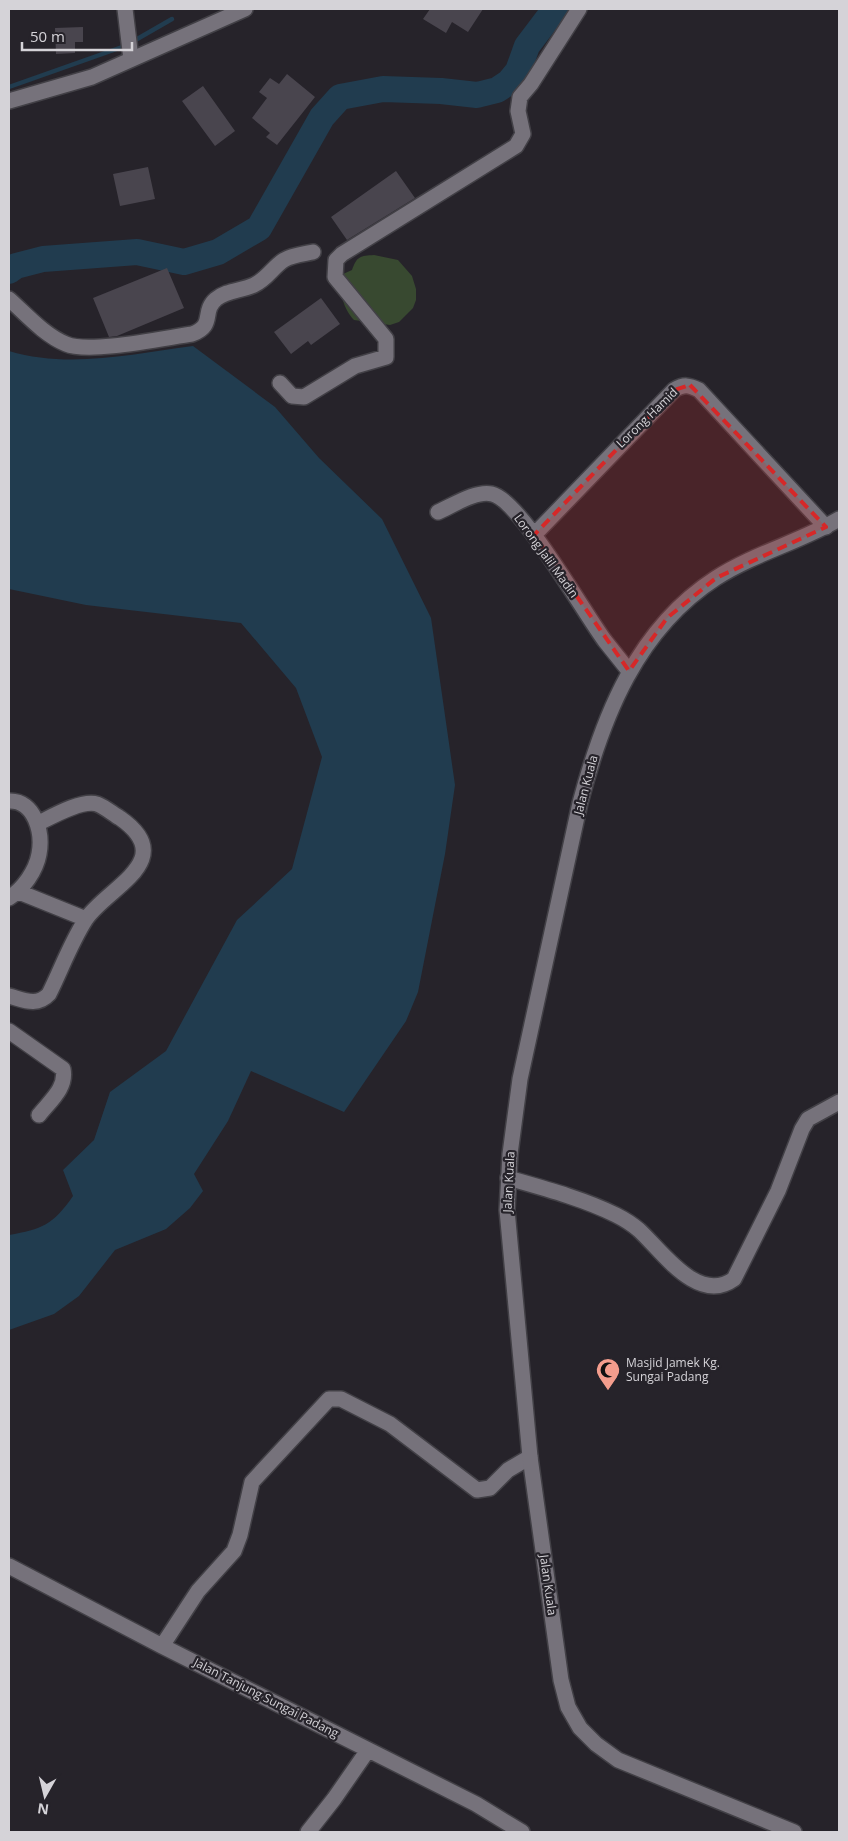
<svg xmlns="http://www.w3.org/2000/svg" width="848" height="1841" font-family="'Open Sans',sans-serif">
<style>
.green{fill:#384930}
.water{fill:#213c4f}
.lines{fill:none;stroke-linecap:round;stroke-linejoin:round}
.stream{stroke:#213c4f;stroke-width:4.5}
.river{stroke:#213c4f;stroke-width:26}
.building{fill:#49454e}
.street-casing{stroke:#424046;stroke-width:18}
.secondary-casing{stroke:#424046;stroke-width:18}
.street{stroke:#76727b;stroke-width:15}
.secondary{stroke:#76727b;stroke-width:15}
.marked{fill:#d62828;fill-opacity:0.2;stroke:#d62828;stroke-width:4;stroke-dasharray:10 6;stroke-linejoin:round}
.labels{text-anchor:middle;stroke-width:4.5;stroke-linejoin:round;paint-order:stroke}
.street-label{font-size:12px;fill:#d5d3d8;stroke:#26232a}
.poi-label{font-size:12px;fill:#d5d3d8;stroke:#26232a;text-anchor:start}
</style>
<rect width="100%" height="100%" fill="#26232a"/>
<path class="green" d="M374,255l24,5 14,16 4,13v11l-3,8 -14,14 -9,3 -36,-5c-11,-12 -16,-30 -11,-46l9,-4c5,-14 8,-14 22,-15z"/>
<path class="water" d="M193,346l82,61 44,51 63,61 49,99 24,167 -10,69 -27,138 -12,29 -62,91 -93,-41 -23,50 -34,53 9,17 -13,17 -24,21 -51,21 -36,46 -25,18 -45,16v-95c33,-6 44,-10 64,-39l-10,-26 31,-30 16,-48 56,-41 71,-131 55,-51 30,-112 -26,-69 -55,-65 -155,-18 -77,-16v-238c60,18 123,3 184,-5z"/>
<g class="lines">
<path class="stream" d="M132,42l40,-23
M9,87l116,-41"/>
<path class="river" d="M9,271l7,-5 27,-7 94,-7 47,10 34,-10 41,-24 63,-111 18,-20 43,-8 58,2 36,4 20,-5 12,-8 9,-11 9,-25 28,-37"/>
</g>
<path class="building" d="M430,9h53l-15,23 -16,-10 -6,11 -23,-14z
M83,27v15h-8v11l-19,1 -1,-26z
M287,74l28,23 -38,48 -11,-8 4,-4 -18,-15 15,-20 -8,-6 11,-14 9,6z
M203,86l32,45 -20,15 -33,-45z
M148,167l7,32 -35,7 -7,-32z
M396,171l19,27 -68,42 -16,-23z
M167,268l17,40 -67,28 -8,1 -16,-39z
M321,298l19,26 -29,21 -3,-4 -17,13 -17,-22z"/>
<g class="lines">
<g class="street-casing">
<path id="street" d="M125,9l6,50
M9,299c17,15 35,36 57,45 23,10 98,-6 126,-10 24,-9 9,-22 24,-35 11,-9 25,-8 38,-14 13,-6 19,-18 30,-25 8,-5 20,-6 29,-8
M280,383l12,13 12,1 51,-31 31,-9v-18l-51,-62 1,-17 6,-6 174,-108 7,-12 -5,-23 2,-14 11,-13 48,-75
M438,512c14,-6 38,-22 54,-18 28,6 92,119 113,147 8,10 16,20 24,30
M534,535l140,-145c10,-6 15,-5 25,0l127,137
M9,801c26,-1 34,32 30,53 -3,17 -16,35 -30,44
M19,892l67,27
M9,996c15,4 28,11 40,-2 12,-24 22,-52 37,-75 22,-32 94,-59 34,-101 -7,-4 -15,-11 -23,-14 -15,-5 -46,13 -60,20
M9,1031l54,38c4,19 -13,32 -24,46
M508,1178c35,10 76,21 108,37 8,4 16,9 23,15 23,21 59,75 95,49l44,-88 24,-62 6,-10 31,-17
M9,1566l153,80 314,158 46,28
M162,1646l36,-55 36,-40 6,-16 12,-53 77,-83h12l49,25 87,66 13,-2 18,-18 22,-13
M308,1832l26,-33 34,-49"/>
</g>
<g class="secondary-casing">
<path id="secondary" d="M9,101l83,-24 153,-68
M794,1832l-176,-72 -22,-16 -16,-16 -12,-21 -7,-27 -31,-223 -23,-247 3,-56 10,-75 60,-276c23,-87 57,-174 136,-225 39,-25 84,-36 123,-59"/>
</g>
<use href="#street" class="street"/>
<use href="#secondary" class="secondary"/>
</g>
<path class="marked" d="M690,385l136,142 -110,51 -49,40 -38,53 -95,-136 140,-145z"/>
<defs>
<g id="mosque-pin" transform="scale(1.25)"><path d="M0 17L-7.5 6A9.5 9.5 0 1 1 7.5 6Z" fill="#f49d8d" stroke="#26232a"/><path d="M3.5-4.9A6 6 0 1 0 3.5 4.9A5 5 0 1 1 3.5-4.9Z" fill="#111"/></g>
</defs>
<g fill-rule="evenodd">
<use href="#mosque-pin" x="608" y="1370"/>
</g>
<g class="labels">
<g class="street-label">
<text transform="translate(647 418) rotate(-44)" y="4">Lorong Hamid</text>
<text transform="translate(546 556) rotate(54)" y="4">Lorong Jalil Madin</text>
<text transform="translate(586 785) rotate(-75)" y="4">Jalan Kuala</text>
<text transform="translate(509 1182) rotate(-87)" y="4">Jalan Kuala</text>
<text transform="translate(548 1585) rotate(82)" y="4">Jalan Kuala</text>
<text transform="translate(266 1698) rotate(27)" y="4">Jalan Tanjung Sungai Padang</text>
</g>
<g class="poi-label">
<text x="626" y="1367">Masjid Jamek Kg.<tspan x="626" dy="14">Sungai Padang</tspan></text>
</g>
</g>
<rect width="848" height="1841" fill="none" stroke="#d5d3d8" stroke-width="20"/>
<g transform="translate(45 1796) rotate(188)" stroke="#26232a" stroke-width="4" paint-order="stroke">
<path d="M0-4L9 19L0 12L-9 19Z" fill="#d5d3d8"/>
<text y="-8" font-size="14" font-weight="bold" text-anchor="middle" fill="#d5d3d8">N</text>
</g>
<path d="M22 42v8h110v-8" fill="none" stroke="#d5d3d8" stroke-width="2.5"/>
<text x="30" y="42" font-size="15" fill="#d5d3d8" stroke="#26232a" stroke-width="4" paint-order="stroke">50 m</text>
</svg>
